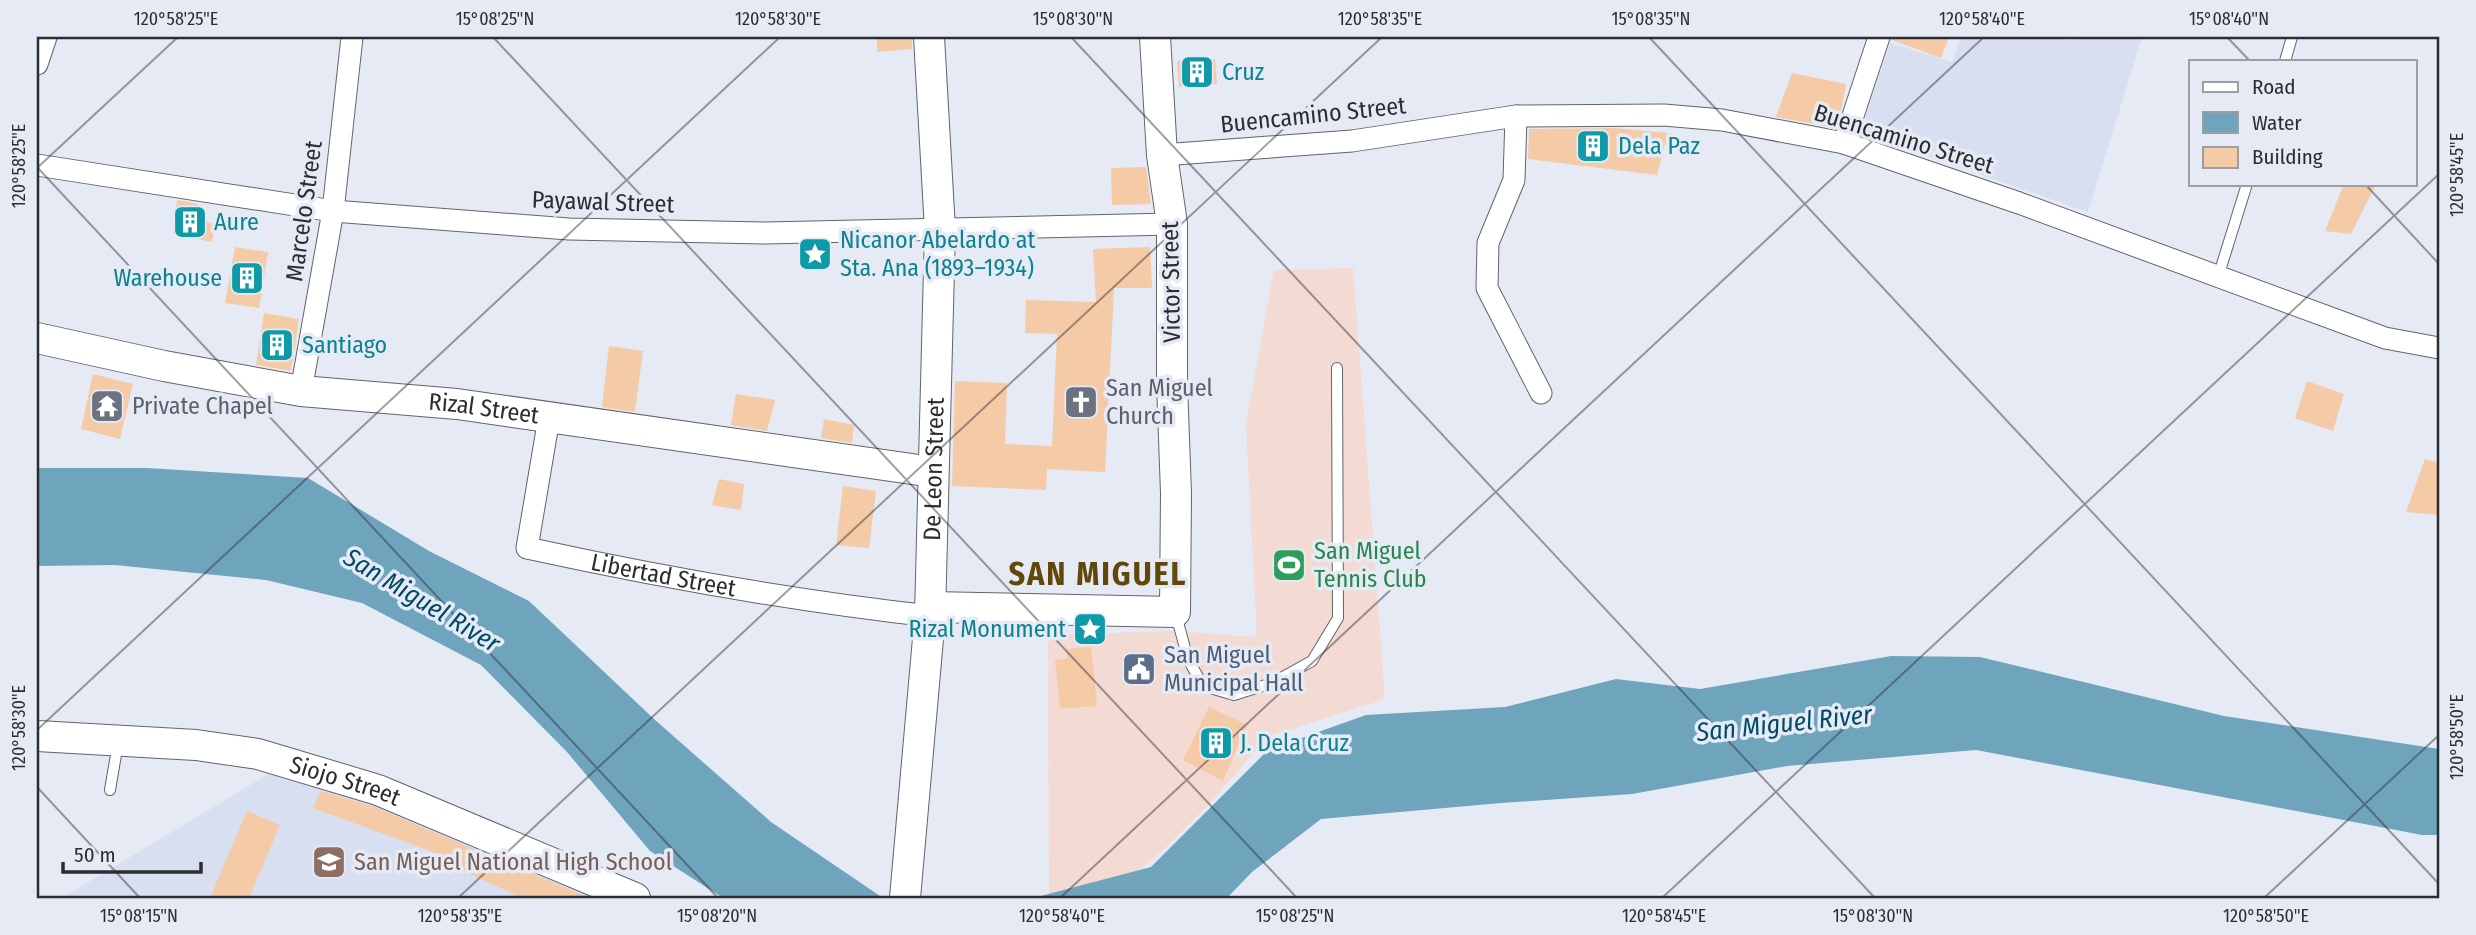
<svg xmlns="http://www.w3.org/2000/svg" width="2476" height="935" font-family="'Fira Sans Condensed',sans-serif">
<style>
.commercial{fill:#f3dad2}
.built{fill:#d8dff1}
.water{fill:#6fa4bd}
.building{fill:#f4caa7}
.lines{fill:none;stroke-linecap:round;stroke-linejoin:round}
.lane-casing{stroke:#61646e;stroke-width:12}
.street-casing{stroke:#61646e;stroke-width:23}
.secondary-casing{stroke:#61646e;stroke-width:32}
.lane{stroke:#fff;stroke-width:10}
.street{stroke:#fff;stroke-width:21}
.secondary{stroke:#fff;stroke-width:30}
.ticks{fill:none;stroke:#2c2d31;stroke-width:2;stroke-opacity:0.45}
.labels{text-anchor:middle;stroke-width:7;stroke-linejoin:round;paint-order:stroke}
.culture-label{font-size:24px;fill:#0d838f;stroke:#e6eaf4;text-anchor:start}
.street-label{font-size:24px;fill:#2c2d31;stroke:#e6eaf4}
.worship-label{font-size:24px;fill:#5b616d;stroke:#e6eaf4;text-anchor:start}
.leisure-label{font-size:24px;fill:#27864d;stroke:#e6eaf4;text-anchor:start}
.service-label{font-size:24px;fill:#4e5e75;stroke:#e6eaf4;text-anchor:start}
.education-label{font-size:24px;fill:#785e54;stroke:#e6eaf4;text-anchor:start}
.water-label{font-size:26px;font-style:italic;fill:#004a64;stroke:#e6eaf4}
.district-label{font-size:32px;font-weight:bold;letter-spacing:2px;fill:#60470a;stroke:#e6eaf4}
.neatline{fill:none;stroke:#2c2d31;stroke-width:2.5}
.ticks-label{font-size:18px;text-anchor:middle;fill:#2c2d31}
</style>
<rect width="100%" height="100%" fill="#e6eaf4"/>
<path class="commercial" d="M1353,268l32,431 -116,37 -60,68 -49,49 -39,30 -72,15 -1,-263 125,-4 84,6 -11,-213 28,-154z"/>
<path class="built" d="M1961,37h87l27,4 2,-4h65l-54,175 -228,-79 30,-90 62,19z
M280,767l335,131h-553z"/>
<path class="water" d="M37,468h110l161,10 121,73 100,50 125,118 117,103 112,76h-160l-73,-47 -83,-99 -86,-87 -119,-62 -96,-23 -151,-15 -78,1z
M1891,656l89,1 244,59 215,33v86h-17l-446,-85 -189,16 -155,28 -131,9 -180,16 -69,53 -25,26h-194l118,-31 117,-117 98,-35 139,-8 111,-28 84,10z"/>
<path class="building" d="M877,37h35v12l-35,3z
M1892,37h57l-8,21 -49,-18z
M1215,59l2,25 -38,3 -2,-26z
M1792,73l54,11 -4,22 -7,22 -59,-11z
M1613,128l55,5 -11,42 -129,-16 1,-30z
M1146,167l5,37 -39,1 -1,-37z
M2344,184h32l-25,50 -26,-3z
M177,200l21,4 -1,16 18,4 -3,18 -39,-8z
M235,247l33,5 -9,56 -34,-5z
M1150,247l2,41h-38l-9,184 -58,-3 -1,21 -94,-4 3,-105 52,2 -2,61 47,2 5,-112 -32,-1 1,-33 70,2 -3,-53z
M264,313l35,6 -8,52 -35,-6z
M609,346l34,5 -8,61 -33,-5z
M93,374l40,10 -13,55 -39,-10z
M2307,381l37,13 -11,37 -38,-13z
M736,394l39,6 -8,31 -36,-6z
M824,419l30,6 -2,18 -31,-5z
M2425,459l14,4v52l-33,-3z
M719,479l25,5 -3,26 -29,-5z
M843,486l33,5 -7,57 -33,-3z
M1091,647l6,59 -37,3 -5,-49 12,-1 -1,-10z
M1209,707l38,18 -24,56 -40,-21z
M320,791l52,15 218,92h-67l-82,-37 3,-5 -131,-48z
M247,811l33,14 -31,73h-39z"/>
<g class="lines">
<g class="lane-casing">
<path id="lane" d="M2285,61l7,-24
M2218,277l29,-93
M1176,615l12,44 15,27 31,9 38,-12 40,-22 26,-43 -1,-250
M110,790l8,-47"/>
</g>
<g class="street-casing">
<g id="street">
<path d="M37,64l9,-27"/>
<path d="M1516,116l-2,64 -26,63 -1,45 54,105"/>
<path d="M1844,143l35,-106"/>
<path d="M1162,155l190,-14 164,-25 148,-1 58,5 122,23 175,60 366,135 54,10"/>
<path d="M37,165l296,46 236,18 196,4 407,-9"/>
<path d="M301,391l32,-180 19,-174"/>
<path id="s1" d="M549,418l-22,130c133,29 268,53 403,68"/>
</g>
</g>
<g class="secondary-casing">
<g id="secondary">
<path id="s2" d="M37,338l127,28 137,25 156,13 476,68"/>
<path d="M930,607l245,5 1,-119 -4,-109v-160l-10,-69 -7,-118"/>
<path id="s3" d="M37,736l159,9 62,9 120,36 257,108"/>
<path id="s4" d="M905,898l25,-282 10,-386 -11,-193"/>
</g>
</g>
<use href="#lane" class="lane"/>
<use href="#street" class="street"/>
<use href="#secondary" class="secondary"/>
</g>
<path class="ticks" d="M493,37l804,861M1071,37l804,861M1649,37l790,847M2227,37l23,24M37,167l681,731M37,168l141,-131M2365,184l74,80M37,730l743,-693M37,787l103,111M458,898l924,-861M1060,898l924,-861M1662,898l777,-724M2264,898l175,-163"/>
<defs>
<g id="building-square" transform="scale(1.75)"><rect x="-9" y="-9" width="18" height="18" rx="4" fill="#0f9aa8" stroke="#e6eaf4"/><path d="M-4-6H4V6H1V3H-1V6H-4ZM-2.5-4.3h1.7v1.8h-1.7ZM.8-4.3h1.7v1.8H.8ZM-2.5-1h1.7V.8h-1.7ZM.8-1h1.7V.8H.8Z" fill="#fff"/></g>
<g id="sight-square" transform="scale(1.75)"><rect x="-9" y="-9" width="18" height="18" rx="4" fill="#0f9aa8" stroke="#e6eaf4"/><path d="M0-6L1.8-2.2L6-1.7L2.9 1.2L3.7 5.4L0 3.3L-3.7 5.4L-2.9 1.2L-6-1.7L-1.8-2.2Z" fill="#fff"/></g>
<g id="church-square" transform="scale(1.75)"><rect x="-9" y="-9" width="18" height="18" rx="4" fill="#6b7280" stroke="#e6eaf4"/><path d="M-1.2-6h2.4v3.5h3.3v2.4h-3.3V6h-2.4V-.1h-3.3v-2.4h3.3Z" fill="#fff"/></g>
<g id="temple-square" transform="scale(1.75)"><rect x="-9" y="-9" width="18" height="18" rx="4" fill="#6b7280" stroke="#e6eaf4"/><path d="M0-6L5-2H3V0L6.5 2.5H4V6H1.5V3h-3V6H-4V2.5H-6.5L-3 0V-2H-5Z" fill="#fff"/></g>
<g id="stadium-square" transform="scale(1.75)"><rect x="-9" y="-9" width="18" height="18" rx="4" fill="#2e9e5b" stroke="#e6eaf4"/><path d="M0-5a6.5 5 0 1 0 0 10a6.5 5 0 1 0 0-10ZM-3.5-1.8h7v3.6h-7Z" fill="#fff"/></g>
<g id="civic-square" transform="scale(1.75)"><rect x="-9" y="-9" width="18" height="18" rx="4" fill="#5c6f8a" stroke="#e6eaf4"/><path d="M-.6-6.5H3V-4.5H.6V-3L4-1V1h2V6H-6V1h2V-1L-.6-3ZM-1.2 2.5V6h2.4V2.5Z" fill="#fff"/></g>
<g id="school-square" transform="scale(1.75)"><rect x="-9" y="-9" width="18" height="18" rx="4" fill="#8d6e63" stroke="#e6eaf4"/><path d="M0-5L7-2L0 1L-7-2ZM-4 1L0 2.5L4 1V4Q0 6-4 4Z" fill="#fff"/></g>
</defs>
<g fill-rule="evenodd">
<use href="#building-square" x="1197" y="72"/>
<use href="#building-square" x="1593" y="146"/>
<use href="#building-square" x="190" y="222"/>
<use href="#sight-square" x="815" y="254"/>
<use href="#building-square" x="247" y="278"/>
<use href="#building-square" x="277" y="345"/>
<use href="#church-square" x="1081" y="402"/>
<use href="#temple-square" x="107" y="406"/>
<use href="#stadium-square" x="1289" y="565"/>
<use href="#sight-square" x="1090" y="629"/>
<use href="#civic-square" x="1139" y="669"/>
<use href="#building-square" x="1216" y="743"/>
<use href="#school-square" x="329" y="862"/>
</g>
<g class="labels">
<g class="culture-label">
<text x="1222" y="80">Cruz</text>
<text x="1618" y="154">Dela Paz</text>
<text x="214" y="230">Aure</text>
<text x="840" y="248">Nicanor Abelardo at<tspan x="840" dy="28">Sta. Ana (1893–1934)</tspan></text>
<text x="222" y="286" text-anchor="end">Warehouse</text>
<text x="302" y="353">Santiago</text>
<text x="1066" y="637" text-anchor="end">Rizal Monument</text>
<text x="1240" y="751">J. Dela Cruz</text>
</g>
<g class="street-label">
<text transform="translate(1313 115) rotate(-6)" y="8">Buencamino Street</text>
<text transform="translate(1904 139) rotate(17)" y="8">Buencamino Street</text>
<text transform="translate(603 202) rotate(2)" y="8">Payawal Street</text>
<text transform="translate(304 211) rotate(-82)" y="8">Marcelo Street</text>
<text transform="translate(1171 282) rotate(-91)" y="8">Victor Street</text>
<text dy="8" stroke="none"><textPath href="#s2" startOffset="453">Rizal Street</textPath></text>
<text dy="8" stroke="none"><textPath href="#s4" startOffset="430">De Leon Street</textPath></text>
<text dy="8" stroke="none"><textPath href="#s1" startOffset="271">Libertad Street</textPath></text>
<text dy="8" stroke="none"><textPath href="#s3" startOffset="313">Siojo Street</textPath></text>
</g>
<g class="worship-label">
<text x="1106" y="396">San Miguel<tspan x="1106" dy="28">Church</tspan></text>
<text x="132" y="414">Private Chapel</text>
</g>
<g class="leisure-label">
<text x="1314" y="559">San Miguel<tspan x="1314" dy="28">Tennis Club</tspan></text>
</g>
<g class="service-label">
<text x="1164" y="663">San Miguel<tspan x="1164" dy="28">Municipal Hall</tspan></text>
</g>
<g class="education-label">
<text x="354" y="870">San Miguel National High School</text>
</g>
<g class="water-label">
<text transform="translate(422 600) rotate(31)" y="9">San Miguel River</text>
<text transform="translate(1784 723) rotate(-6)" y="9">San Miguel River</text>
</g>
<g class="district-label">
<text x="1098" y="585">SAN MIGUEL</text>
</g>
</g>
<rect width="2476" height="935" fill="none" stroke="#e6eaf4" stroke-width="77"/>
<rect x="2189" y="60" width="228" height="126" fill="#e6eaf4" stroke="#9c9ea6" stroke-width="2"/>
<rect x="2203" y="82" width="35" height="10" fill="#ffffff" stroke="#9c9ea6" stroke-width="2"/>
<text x="2252" y="94" font-size="21" fill="#2c2d31">Road</text>
<rect x="2203" y="112" width="35" height="21" fill="#6fa4bd" stroke="#9c9ea6" stroke-width="2"/>
<text x="2252" y="130" font-size="21" fill="#2c2d31">Water</text>
<rect x="2203" y="147" width="35" height="21" fill="#f4caa7" stroke="#9c9ea6" stroke-width="2"/>
<text x="2252" y="164" font-size="21" fill="#2c2d31">Building</text>
<path d="M63 862v10h138v-10" fill="none" stroke="#2c2d31" stroke-width="3.5"/>
<text x="74" y="862" font-size="21" fill="#2c2d31" stroke="#e6eaf4" stroke-width="5" paint-order="stroke">50 m</text>
<rect x="38" y="38" width="2400" height="859" class="neatline"/>
<g class="ticks-label">
<text x="176" y="25">120°58'25"E</text>
<text x="495" y="25">15°08'25"N</text>
<text x="778" y="25">120°58'30"E</text>
<text x="1073" y="25">15°08'30"N</text>
<text x="1380" y="25">120°58'35"E</text>
<text x="1651" y="25">15°08'35"N</text>
<text x="1982" y="25">120°58'40"E</text>
<text x="2229" y="25">15°08'40"N</text>
<text transform="translate(19 166) rotate(-90)" y="6">120°58'25"E</text>
<text transform="translate(2457 175) rotate(-90)" y="6">120°58'45"E</text>
<text transform="translate(19 728) rotate(-90)" y="6">120°58'30"E</text>
<text transform="translate(2457 737) rotate(-90)" y="6">120°58'50"E</text>
<text x="139" y="922">15°08'15"N</text>
<text x="460" y="922">120°58'35"E</text>
<text x="717" y="922">15°08'20"N</text>
<text x="1062" y="922">120°58'40"E</text>
<text x="1295" y="922">15°08'25"N</text>
<text x="1664" y="922">120°58'45"E</text>
<text x="1873" y="922">15°08'30"N</text>
<text x="2266" y="922">120°58'50"E</text>
</g>
</svg>
